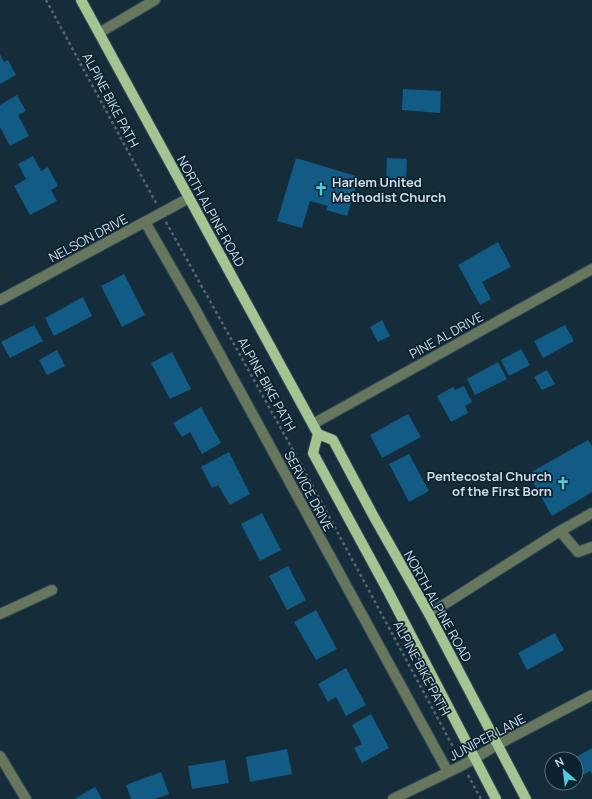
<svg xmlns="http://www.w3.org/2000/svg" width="592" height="799" font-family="Manrope,sans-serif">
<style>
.building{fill:#115b84}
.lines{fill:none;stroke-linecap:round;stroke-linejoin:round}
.minor-casing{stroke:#334857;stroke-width:12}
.major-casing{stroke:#334857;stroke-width:12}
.path{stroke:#546775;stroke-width:2.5;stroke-dasharray:3 3;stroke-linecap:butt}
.minor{stroke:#66775e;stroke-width:10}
.major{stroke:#a2c591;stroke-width:10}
.labels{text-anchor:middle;stroke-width:3.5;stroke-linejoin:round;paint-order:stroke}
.street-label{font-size:13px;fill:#d0dde7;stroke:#0b2231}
.poi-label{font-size:13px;font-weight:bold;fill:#d0dde7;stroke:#0b2231;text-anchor:start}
</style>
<rect width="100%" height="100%" fill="#152c3b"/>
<path class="building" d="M0,54l4,8 4,-2 8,15 -16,9z
M403,89l38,2 -1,22 -38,-3z
M17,95l9,16 -8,4 11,21 -19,10 -10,-19v-22z
M33,156l8,15 7,-4 10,19 -7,4 6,11 -27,14 -16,-29 12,-7 -8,-15z
M296,158l63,19 -12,39 -21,-6 2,-4 -18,-5 -8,27 -25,-7z
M387,158l20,1 -1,22h-20z
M498,242l13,25 -29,15 9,17 -11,6 -22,-40z
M124,274l21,41 -23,12 -21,-41z
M83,297l9,19 -38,20 -9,-18z
M382,320l8,16 -12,6 -8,-15z
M34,325l9,16 -33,17 -9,-16z
M565,325l9,16 -31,17 -9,-17z
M521,349l9,16 -21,11 -8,-16z
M57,350l8,16 -18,9 -8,-15z
M172,352l19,37 -21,10 -19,-36z
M498,362l9,17 -32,16 -8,-16z
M547,370l8,14 -13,6 -8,-13z
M464,386l8,16 -7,4 3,7 -17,9 -14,-26 16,-9 2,3z
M201,407l20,36 -19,11 -12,-22 -8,5 -9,-14z
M408,414l13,23 -39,21 -12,-23z
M588,440l4,6v46l-40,24 -24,-42z
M229,452l21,42 -20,11 -12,-20 -6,3 -11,-21z
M409,454l20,37 -20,11 -20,-38z
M262,513l19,37 -21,11 -19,-37z
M288,566l18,34 -19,10 -18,-34z
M316,610l21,39 -21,11 -22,-38z
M555,633l9,17 -37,20 -9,-17z
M346,668l20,37 -20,11 -10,-19 -8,5 -10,-18z
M371,714l18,34 -27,15 -8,-15 8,-4 -10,-19z
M592,748v26l-2,-3 -14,8v-20h-3z
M287,749l5,25 -42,8 -4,-25z
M225,760l4,23 -37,6 -4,-23z
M161,772l8,22 -14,5h-24l-5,-14z
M95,787l7,12h-26v-1z"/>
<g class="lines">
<g class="minor-casing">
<path id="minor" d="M99,33l56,-33
M145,222l49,85 254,465
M0,300l189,-102
M313,424l279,-155
M560,531l32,-18
M0,614l52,-24
M429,614l131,-83 18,21 14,-5
M0,756l26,43
M393,799l70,-34 34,-20 95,-50"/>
</g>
<g class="major-casing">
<path id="major" d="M81,0l237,434 15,6 41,77 55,97 97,185
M318,434l-5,19 75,138 108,208"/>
</g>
<path class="path" d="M46,0l110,203
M166,222l138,248 154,286
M468,775l13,24"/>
<use href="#minor" class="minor"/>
<use href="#major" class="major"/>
</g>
<defs>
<g id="church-bare" transform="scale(1.08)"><path d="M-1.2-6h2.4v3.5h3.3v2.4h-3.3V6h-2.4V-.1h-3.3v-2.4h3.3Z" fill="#54cade" stroke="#0b2231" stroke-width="2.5" paint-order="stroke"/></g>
</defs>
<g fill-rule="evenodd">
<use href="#church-bare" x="321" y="189"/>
<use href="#church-bare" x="563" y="483"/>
</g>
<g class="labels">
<g class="street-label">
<text transform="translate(111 100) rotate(62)" y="5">ALPINE BIKE PATH</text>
<text transform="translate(211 211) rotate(61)" y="5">NORTH ALPINE ROAD</text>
<text transform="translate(88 238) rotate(-28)" y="5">NELSON DRIVE</text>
<text transform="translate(446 335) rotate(-29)" y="5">PINE AL DRIVE</text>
<text transform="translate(267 384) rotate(61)" y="5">ALPINE BIKE PATH</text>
<text transform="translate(309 491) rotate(62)" y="5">SERVICE DRIVE</text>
<text transform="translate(438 606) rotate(61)" y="5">NORTH ALPINE ROAD</text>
<text transform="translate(422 668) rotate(62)" y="5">ALPINE BIKE PATH</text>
<text transform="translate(487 737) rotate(-28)" y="5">JUNIPER LANE</text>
</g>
<g class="poi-label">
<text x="332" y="187">Harlem United<tspan x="332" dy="15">Methodist Church</tspan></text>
<text x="552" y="481" text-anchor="end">Pentecostal Church<tspan x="552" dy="15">of the First Born</tspan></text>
</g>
</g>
<g transform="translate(564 771) rotate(332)"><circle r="19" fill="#0b2231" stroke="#5a6d7a"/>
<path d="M0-3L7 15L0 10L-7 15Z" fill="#54cade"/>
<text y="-6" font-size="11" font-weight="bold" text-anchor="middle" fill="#d0dde7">N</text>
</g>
</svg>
